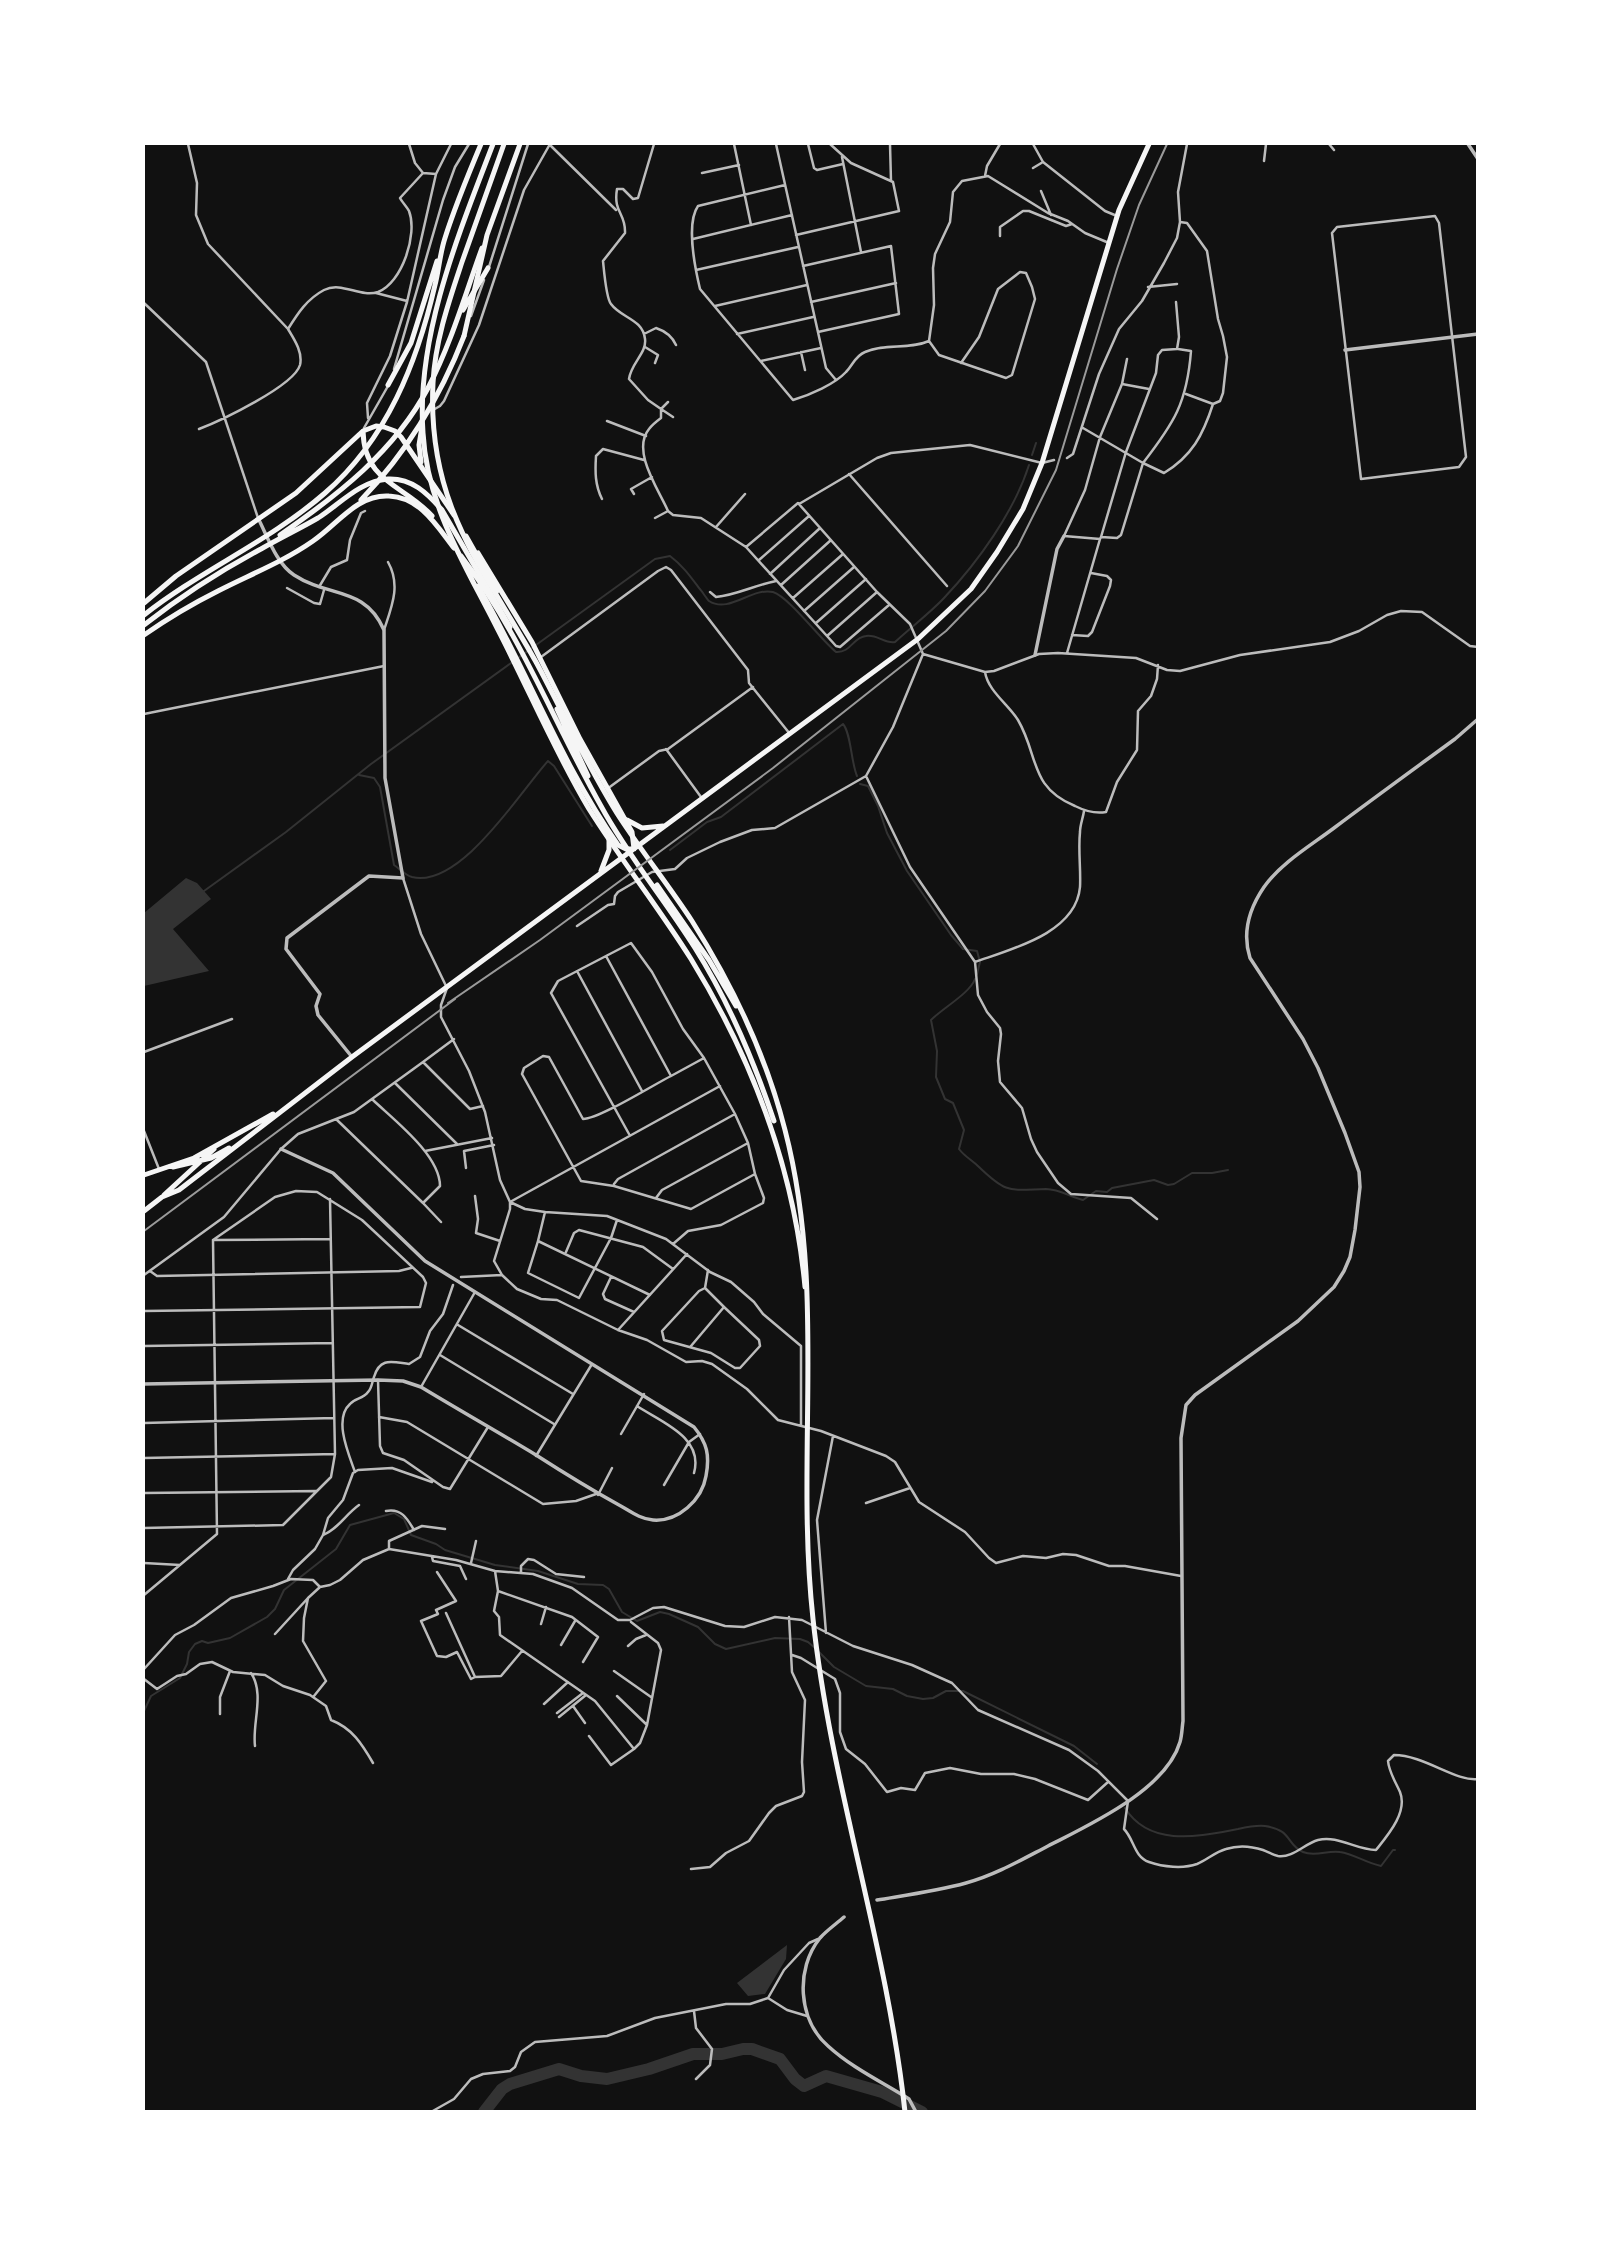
<svg xmlns="http://www.w3.org/2000/svg" width="1621" height="2255" font-family="Karla,sans-serif">
<style>
.water{fill:#333}
.lines{fill:none;stroke-linecap:round;stroke-linejoin:round}
.stream{stroke:#333;stroke-width:2}
.river{stroke:#333;stroke-width:12}
.minor{stroke:#bcbcbc;stroke-width:2.5}
.tertiary{stroke:#bcbcbc;stroke-width:3.5}
.trunk{stroke:#f5f5f5;stroke-width:5}
.motorway{stroke:#f5f5f5;stroke-width:5}
.rail{stroke:#9a9a9a;stroke-width:2}
</style>
<rect width="100%" height="100%" fill="#111"/>
<path class="water" d="M186,878l11,5 14,16 -38,30 36,42 -65,15v-73z
M787,1945l-1,14 -21,35 -17,2 -11,-13z"/>
<g class="lines">
<path class="stream" d="M1032,455l4,-12
M518,658l137,-99 15,-3c12,9 20,20 29,32 3,3 7,10 10,13 20,13 43,-14 64,-9 16,5 48,48 63,60 15,1 17,-15 30,-16 11,-2 19,8 29,6 16,-15 34,-28 49,-44 34,-36 70,-86 85,-133
M359,775l15,3 6,9 14,78c6,4 11,10 18,12 48,12 108,-85 136,-116l6,5 38,60
M860,784l8,2 10,20 9,27 20,38 44,64 12,14 14,2 3,11 -3,12
M670,850l37,-28 14,-5 122,-93c8,9 8,38 14,52
M204,891l82,-59 85,-68 140,-101
M975,979c-5,14 -32,29 -44,41l6,31 -1,26 9,22 8,4 11,27 -5,19c6,8 13,11 20,18 28,27 30,23 67,22 13,0 25,8 37,11l13,-9 11,1 5,-4 42,-8 14,5 6,-1 18,-11h20l16,-3
M819,1652l15,15 32,19 27,3 14,7 16,3 10,-1 13,-7h17l111,55 23,18
M144,1711l7,-15 29,-18 7,-14 2,-12 6,-8 7,-3 6,2 22,-5 37,-21 8,-8 9,-19 52,-41 14,-24 44,-12 10,6 7,16 25,9 9,6 50,15 43,6 40,13 25,1 6,4 13,23 15,9 23,-9 9,2 29,13 17,17 11,5 49,-11 25,1 8,3 7,6
M1125,1808c25,40 75,28 113,21 9,-2 18,-4 27,-3 28,4 21,19 38,26 12,5 25,-2 37,0 14,2 26,11 41,14l12,-16h2"/>
<path class="river" d="M484,2112l18,-23 8,-5 49,-15 22,7 26,3 42,-10 44,-15h29l21,-5h9l28,10 15,20 9,7 22,-10 56,16 40,20"/>
<path class="minor" d="M188,144l9,39 -1,32 12,29 80,85
M409,144l6,19 8,10
M654,144l-16,54 -5,1 -10,-10h-6c-4,24 9,24 8,44l-22,28c1,9 3,37 8,43 10,14 32,15 34,35 2,14 -14,24 -16,40l19,21 13,9v9c-4,3 -9,7 -12,11 -18,22 10,61 19,82l5,4 28,3 45,29
M734,144l17,81
M776,144l50,224 10,12
M808,144l6,24 3,2 26,-6
M890,144l1,37
M1033,144l10,18
M1329,144l5,6
M550,145l66,65
M842,157l19,95
M1264,161l2,-17
M1033,168l10,-6 62,49 12,5
M702,173l37,-8
M985,176l2,-10 13,-22
M785,185l-87,21c-12,17 -3,62 2,83l93,111c17,-5 42,-16 53,-28 7,-7 9,-16 19,-20 20,-9 44,-2 64,-11l5,-36 -1,-37 2,-14 15,-32 3,-30 9,-11 26,-5 60,37 20,8 17,12 24,10
M1041,191l10,24
M1435,216l4,7 27,234 -7,10 -98,12 -29,-246 5,-6z
M1180,222l-2,-30 9,-48
M796,235l103,-24 -6,-29 -42,-19 -21,-19
M1000,236v-9l23,-16h6l37,15 6,-2
M693,239l99,-24
M803,266l88,-20 8,68 -81,18
M489,267l39,-123
M696,270l102,-23
M1148,287l29,-3
M376,293l31,8
M811,302l85,-19
M144,303l62,59 52,156
M715,306l92,-21
M471,316l13,-36
M644,334l12,-6c9,3 16,8 20,17
M737,334l76,-17
M929,341l10,14 67,23 6,-3 23,-76 -3,-12 -6,-14 -6,-1 -22,17 -19,48 -18,26
M645,347l13,8 -3,8
M801,352l4,18
M761,361l60,-13
M394,369l49,-169 12,-33 14,-23
M1122,384l5,-25
M668,402l-7,7 12,8
M433,410l7,-4 4,-5 35,-76 45,-135 26,-46
M368,418l-1,-15 23,-47 17,-54 29,-128 15,-30
M607,421l39,15
M364,428l24,-42
M1083,428l60,35c31,-40 44,-60 48,-112l-13,-2
M199,429c21,-8 95,-43 101,-64 3,-13 -6,-26 -12,-36 10,-16 19,-30 36,-39 18,-9 36,8 54,2 24,-9 40,-58 31,-81 -2,-4 -7,-9 -9,-13l23,-25 13,1
M1067,458l6,-4 26,-80 20,-45 23,-28 22,-38 13,-25 3,-16 7,1 20,28 11,68 5,17 4,21 -4,36 -3,8 -7,3
M849,474l98,112
M634,494l-3,-5 21,-12
M602,499c-7,-14 -7,-27 -6,-43l7,-7 41,11
M799,504l78,-46 14,-5 79,-8 72,18 12,-3
M655,518l13,-7
M716,527l29,-33
M1101,537l25,-85 30,-79 2,-18 4,-5 15,-1 2,-12 -3,-35
M1100,539l-36,-3 21,-46 15,-53 22,-53 27,5
M759,560l50,-44
M770,574l49,-45
M781,585l50,-45
M319,587l12,-20 16,-7 3,-20 11,-27 4,-2
M287,588l27,15 6,1 4,-14
M710,592l6,5c21,-2 39,-12 60,-16
M793,598l50,-44
M804,611l50,-44
M816,623l50,-44
M384,630c8,-24 17,-45 4,-68
M1072,635l16,1 4,-4 18,-46 1,-6 -4,-4 -16,-3
M827,636l9,10 4,1 49,-42
M1067,653l33,-114 1,-2 16,1 4,-3 22,-72 21,10c28,-17 39,-38 49,-69l-27,-10
M923,654l62,18 9,-1 45,-17 19,-1 78,5 31,12 13,1 60,-16 90,-13 29,-11 28,-16 14,-4 21,1 48,34 8,1
M541,657l117,-86 8,-4 5,3 77,100 1,13 41,51
M985,672c3,19 23,32 33,48 21,36 11,67 57,86 10,5 20,8 31,6l11,-30 20,-32 1,-39 13,-15 6,-17 1,-14
M144,714l240,-48
M666,749l35,48
M866,776l44,91 65,95 3,33 9,17 13,16 1,6 -3,27 2,21 22,26 9,31 6,13 21,31 13,11 60,4 26,21
M607,789l52,-38 9,-2 85,-62
M403,878l18,56 26,54 -6,17v12l28,54 16,41 15,68 10,22 15,7 20,3 62,4 59,23 44,33 21,10 23,20 9,12 38,32v79
M577,926l31,-21 6,-1 1,-8 3,-4 34,-20 23,-3 12,-11 33,-16 32,-12 23,-2 91,-52 27,-49 30,-73 -13,-30 -33,-32 -79,-89 -52,44 81,89 50,-44
M606,956l65,120 33,-18
M975,962c37,-13 101,-29 105,-75 1,-18 -2,-37 0,-55 0,-7 3,-14 4,-21
M577,971l65,120
M144,1052l88,-33
M423,1062l31,-23
M395,1083l62,61
M720,1086l-210,116v7l-16,52 8,14 15,14 24,10 16,1 61,30 29,10 39,22 16,-1 10,3 35,25 31,31 43,11 65,25 9,6 24,40 46,30 24,26 7,5 27,-7 23,2 17,-4 13,1 33,11h16l56,10
M337,1120l86,83 17,-17c0,-31 -46,-66 -67,-86
M144,1131l15,38
M629,1134l-78,-141 7,-12 73,-38 21,29 31,57 21,29 31,56 13,29 7,31 -64,35 -77,-23 -33,-5 -59,-107 2,-6 19,-12 6,1 34,62c16,0 70,-34 88,-43
M425,1151l67,-13
M466,1168l-2,-17 30,-6
M614,1184l4,-5 117,-65
M475,1196l3,23 -2,14 24,8
M656,1198l6,-8 86,-47
M423,1203l18,19
M545,1212l-7,29 112,54
M213,1240l117,-1
M538,1241l-10,32 51,25 32,-60 6,-18
M673,1244l15,-13 33,-6 42,-22 1,-5 -9,-24
M566,1252l8,-19 5,-3 64,17 30,22
M150,1271l7,5 242,-5 12,-3
M144,1275l80,-58 57,-68 17,-15 56,-22 69,-50 47,47 13,-3
M461,1277l41,-2
M611,1277l-8,17 2,5 29,13
M705,1288l19,19
M144,1311l276,-4 6,-24 -3,-6 -61,-57 -45,-28 -21,-1 -21,6 -62,43
M458,1325l115,69
M618,1330l69,-76
M144,1346l188,-3
M691,1346l33,-39 35,33 1,6 -20,22h-5l-24,-15 -47,-13 -2,-9 37,-40 6,-3 3,-18
M440,1355l114,69
M378,1380l2,66 3,7 21,7 39,27 7,2 38,-62
M421,1387l54,-95
M637,1406c24,16 67,31 57,67
M379,1417l28,5 136,82 33,-3 20,-7
M144,1423l190,-5
M621,1434l23,-40
M536,1456l56,-92
M144,1458l191,-4
M355,1472c-6,-17 -22,-53 -5,-68 5,-6 13,-5 18,-12 4,-4 4,-10 6,-15 6,-20 18,-15 35,-13l11,-7 10,-26 13,-17 10,-29
M664,1485l25,-43 11,-8
M144,1493l172,-2
M598,1495l14,-27
M866,1503l44,-15
M386,1511c15,-3 21,7 28,19
M144,1528l139,-3 48,-48 4,-23 -5,-255
M323,1535c14,-5 23,-21 36,-30
M389,1549v-8l33,-15 23,3
M432,1557l1,4 27,5 6,13
M144,1563l36,2
M471,1563l5,-22
M495,1571l3,20 -4,20 5,6 1,18 95,66 39,48 6,-6 7,-18 14,-75 -3,-7 -27,-21
M437,1572l19,29 -20,9 2,4 -17,7 16,35 9,1 11,-5 14,27 4,-2
M521,1573v-7l7,-7 6,1 22,14 28,3
M288,1579l5,-9 22,-21 8,-14 5,-17 15,-18 10,-27 5,-3 34,-2 40,14
M498,1591l74,26 26,20 -15,25
M144,1595l73,-61 -4,-294
M446,1613l29,64 26,-1 21,-25
M541,1624l5,-17
M826,1633l-9,-113 16,-84
M275,1634l33,-36
M561,1645l14,-24
M628,1646l8,-7 10,-4
M792,1655l9,3 34,21 5,14v39l6,17 19,15 22,28 14,-4 14,2 10,-17 25,-5 31,6h33l21,5 53,21 20,-18
M144,1669l31,-34 19,-10 37,-27 42,-12 18,-7 22,1 7,7 10,-2 10,-5 23,-20 26,-11 67,11 39,11 38,3 39,14 46,32h12l23,-12 11,-1 61,19 19,1 31,-10 27,3 51,26 59,19 40,18 26,27 91,40 29,21 30,30 -4,28c10,10 10,28 25,33 14,5 34,7 48,2 10,-4 18,-12 29,-15 12,-4 25,-3 37,1 5,2 10,5 15,6 15,2 26,-12 40,-16 20,-5 38,10 58,10 12,-15 32,-38 24,-58 -5,-11 -11,-20 -12,-31l6,-6c30,0 62,27 84,24
M614,1671l37,26
M251,1673c14,21 1,50 4,73
M144,1679l13,10 20,-13 9,-2 14,-10 12,-2 21,10 32,3 18,11 27,9 16,11 5,14c21,8 31,24 42,43
M314,1696l12,-15 -23,-40 1,-23 4,-20 12,-11
M617,1696l30,29
M544,1704l24,-22
M573,1706l12,17
M557,1713l26,-20
M220,1714v-17l10,-26
M559,1717l27,-22
M589,1736l22,29 23,-16
M691,1869l19,-2 16,-14 23,-12 20,-28 7,-7 26,-10 2,-4 -2,-30 3,-62 -13,-28 -3,-55
M768,1998l19,12 20,6
M694,2011l2,17 16,21 -2,16 -14,14
M431,2112l23,-13 17,-20 12,-5 27,-3 5,-4 6,-15 14,-10 72,-6 48,-18 71,-14h24l18,-6 16,-28 25,-27 9,-4"/>
<path class="tertiary" d="M1468,144l10,15
M1345,350l133,-16
M259,520c9,18 18,44 35,55 35,23 71,11 90,55l1,148 18,100 -34,-2 -82,62 -1,11 34,45 -4,12 2,9 34,42
M1035,655l22,-106 7,-13
M144,1384l234,-4 25,1 18,6c38,23 77,45 115,68 28,18 54,34 83,50 11,6 21,14 34,15 25,2 49,-20 53,-44 4,-21 1,-33 -12,-49l-269,-166 -92,-88 -52,-24
M877,1900c30,-5 60,-9 89,-17 29,-8 55,-23 82,-37 41,-21 118,-56 132,-104 2,-7 2,-14 3,-21l-2,-283 5,-33 9,-10 103,-74 36,-34 10,-16 6,-14 5,-27 5,-43 -1,-15 -14,-39 -27,-65 -15,-29 -53,-81c-8,-25 -1,-49 14,-71 17,-24 46,-41 70,-59 40,-30 80,-59 121,-89l23,-20
M844,1917c-8,7 -18,14 -24,21 -25,31 -22,82 8,108 24,22 54,36 81,53l7,13"/>
<path class="trunk" d="M463,310l25,-42
M363,431c1,52 42,54 69,85
M421,462l-2,-17 3,-18
M361,500c46,-48 79,-102 103,-164
M280,535c58,-40 114,-83 148,-147 23,-44 37,-93 54,-140
M478,586c49,84 83,178 140,259l8,4h8l-2,-17 -52,-93 -48,-97 -54,-89
M144,603l32,-27 120,-83 67,-62 13,-5 8,1 11,4 6,6 53,78
M144,625c36,-28 76,-54 117,-76 19,-11 38,-20 57,-31 22,-14 42,-37 70,-39 24,-1 39,14 54,31l68,117
M144,635c23,-16 48,-31 74,-44 31,-16 65,-29 95,-50 24,-16 44,-47 76,-45 31,1 48,30 65,52
M627,820l15,8 21,-2
M601,871l8,-21v-10
M173,1167l38,-9 18,-10
M144,1175l50,-17 79,-44
M164,1195l50,-46
M144,1211l18,-14 17,-7 173,-133 566,-418 53,-50 26,-37 26,-43 19,-46 77,-253 30,-66"/>
<path class="motorway" d="M493,144c-34,89 -77,192 -70,289 4,74 43,133 75,197 31,60 57,122 91,179 32,51 70,99 102,150 62,101 103,210 114,328
M504,144c-14,39 -28,78 -42,118 -13,39 -27,79 -29,121 -6,121 48,181 103,279 28,52 52,106 84,156 23,35 49,68 72,103 41,65 74,134 93,209 42,161 10,325 28,489 18,167 74,326 92,493
M464,336l23,-101 33,-91
M388,385l23,-42 26,-82
M466,536l31,55
M461,556c59,76 93,167 140,250 27,50 64,94 94,142 34,54 59,113 79,173
M144,615c57,-45 126,-74 181,-122 62,-54 92,-130 110,-208 4,-16 5,-32 10,-47 10,-32 23,-63 36,-94
M557,709l31,67
M657,885l52,75 27,46"/>
<path class="rail" d="M448,1003l92,-63 233,-172 173,-137 39,-40 33,-45 38,-76 61,-201 22,-64 28,-61
M144,1231l311,-232"/>
</g>
<rect width="1621" height="2255" fill="none" stroke="#ffffff" stroke-width="290"/>
</svg>
